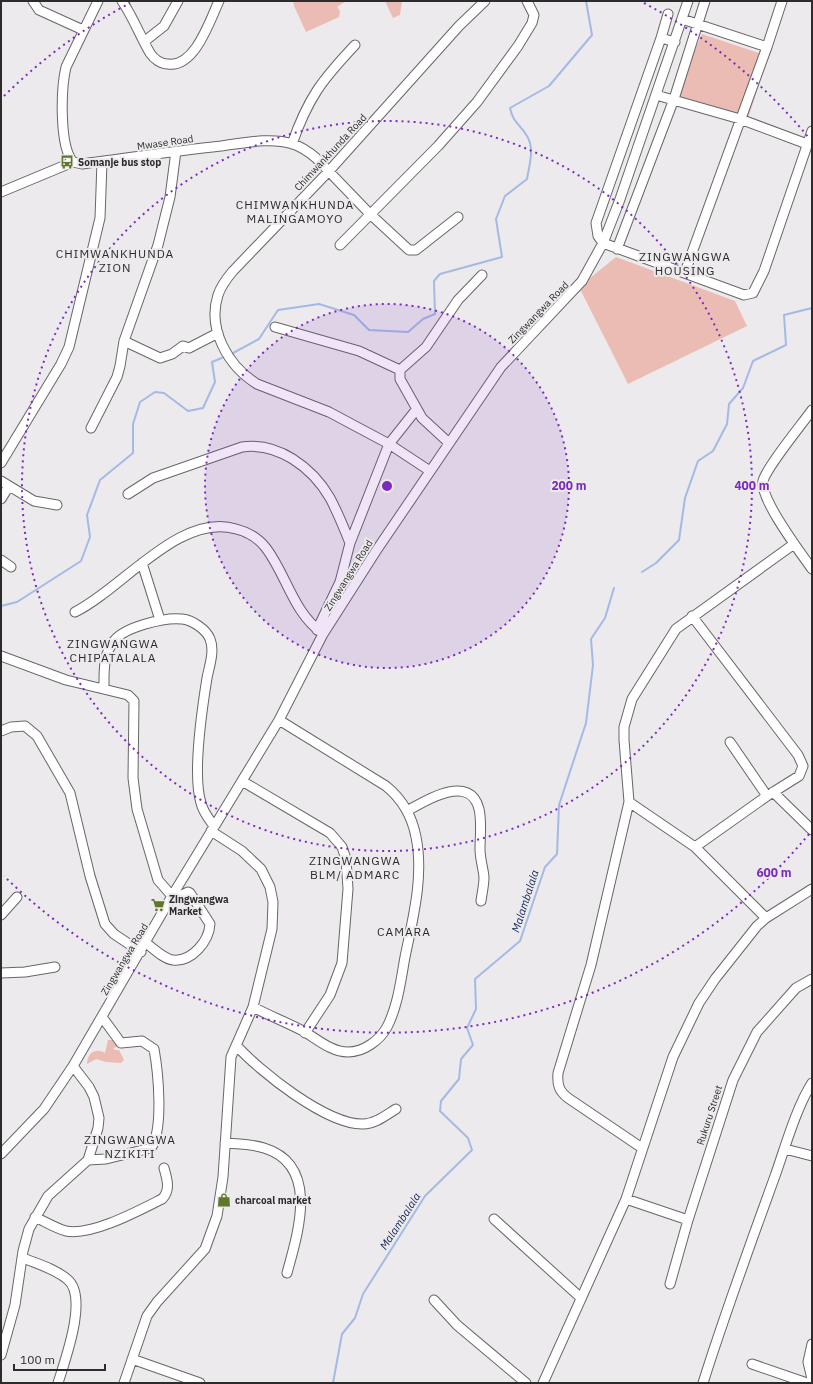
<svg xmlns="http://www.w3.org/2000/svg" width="813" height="1384" font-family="'IBM Plex Sans',sans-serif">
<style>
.green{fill:#ebbcb3}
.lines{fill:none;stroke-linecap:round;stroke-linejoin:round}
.stream{stroke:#a5b9e5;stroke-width:2}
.minor-casing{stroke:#686668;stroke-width:11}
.minor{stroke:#fff;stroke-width:9}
.ring{fill:none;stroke:#7b2cbf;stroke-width:2;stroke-dasharray:2 4}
.labels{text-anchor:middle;stroke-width:4;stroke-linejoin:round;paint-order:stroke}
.street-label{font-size:10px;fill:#2d2c2d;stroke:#eceaec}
.poi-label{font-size:10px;font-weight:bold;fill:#2d2c2d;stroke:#eceaec;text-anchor:start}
.water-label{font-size:11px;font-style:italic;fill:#122558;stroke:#eceaec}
.quarter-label{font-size:12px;letter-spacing:1px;fill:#2d2c2d;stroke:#eceaec}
.centre{fill:#7b2cbf;stroke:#eceaec;stroke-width:2}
.ring-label{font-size:12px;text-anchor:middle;font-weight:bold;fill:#7b2cbf;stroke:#eceaec;stroke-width:4;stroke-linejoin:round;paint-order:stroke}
</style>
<rect width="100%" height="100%" fill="#eceaec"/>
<path class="green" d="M293,1h53l-9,6 3,4 -1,6 -33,15 -12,-26z
M385,1h17l-2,14 -7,3z
M702,34l66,22 -22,69 -72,-26z
M616,257l119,44 12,25 -119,58 -49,-97z
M108,1040h5l5,2 -1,5 -4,1 2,2h4l5,10 -3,3 -15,-1 -10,-3 -9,5c0,-10 8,-17 18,-11z"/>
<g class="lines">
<path class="stream" d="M233,353l26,-14 19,-29 41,-6 35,11 15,15 39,2 15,-13 12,-5 -1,-33 6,-7 62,-17 -6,-38 9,-23 22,-17c2,-13 8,-30 0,-43 -7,-12 -14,-13 -17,-28l39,-22 43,-51 -6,-34
M642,572l14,-9 23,-23 6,-42 13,-37 15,-10 14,-27 2,-20 14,-16 10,-27 33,-16 -2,-30 28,-7
M1,606l16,-4 64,-41 9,-24 -3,-22 13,-35 33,-27v-29l7,-22 15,-10 9,1 24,18 15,-3 12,-26 -3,-20 12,-5
M333,1383l9,-49 13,-16 8,-24 62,-98 47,-46 -4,-12 -28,-27 1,-10 18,-22 2,-20 12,-14 -6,-17 9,-19 -1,-30 45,-38 25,-74 12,-13 2,-49 27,-82 7,-58 -2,-26 14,-21 9,-30"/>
<g class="minor-casing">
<path id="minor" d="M33,1l6,9 44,20
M122,1c11,16 18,35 28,52 4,6 11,11 18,11 27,4 42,-44 51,-63
M668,14l-7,24 14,4
M682,19l85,28
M661,38l-65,185 2,13 5,7 141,52 9,-2 11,-22 48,-140
M145,41l19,-15 14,-25
M656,95l84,24 67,25
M292,144c16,-46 30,-64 63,-99
M73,162c-14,-16 -12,-74 -7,-95l32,-66
M1,192l72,-30 9,2c46,-6 92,-13 139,-18 23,-3 49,-9 72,-2 9,3 16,8 23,14l53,55 40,37h7l42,-33
M340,245l98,-99 39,-44 41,-56 14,-23 2,-8 -7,-14
M617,249l57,-150 31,-98
M685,272l82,-225 15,-46
M275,327l84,24 41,19
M124,341l36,17 12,-4 11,-8 6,2 29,-15
M812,410c-10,14 -46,58 -49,71 -3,19 38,72 49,88
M91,428l26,-51 3,-11 4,-25 34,-96 12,-48 6,-46
M449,443l-27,-25 -22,-39v-9l26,-23 32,-47 24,-25
M1,463l60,-99 8,-17 31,-129 2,-56
M430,471l-41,-27 -60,-32 -72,-28c-29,-18 -50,-55 -39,-89 3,-9 9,-17 15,-24l96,-100 130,-145 26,-25
M1,481l33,20 23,4
M128,494l25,-16 89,-31c36,-5 70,20 88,51 8,15 14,30 20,45l-10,39 -23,48
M1,499l8,-13
M350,543l39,-99 27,-34
M1,560l10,7
M142,563l18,57
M75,612c47,-23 105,-100 161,-83 12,3 23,10 30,19 21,28 27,64 56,85
M692,616l106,139 5,11 -4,10 -32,20 -72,51
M1,656l65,24 62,15 6,6 -1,77 4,31 21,71 14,16h8l8,-4 2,1 20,31c-1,17 -18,38 -37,36 -9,-1 -19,-11 -27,-17
M104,688c0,-17 -1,-33 10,-47 10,-14 51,-24 68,-22 10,1 24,10 28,20 5,12 -1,28 -3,39 -5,31 -15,96 -6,125 2,9 8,16 13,23
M1,731l10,-4 14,-1 12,10 33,57 20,83 15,48 9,10 27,18
M730,742l37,54
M242,781l88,52 12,14 4,12 2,30 -6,74 -12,32 -25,38
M773,792l39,38
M629,802l66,45 71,71
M407,811c19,-11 63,-38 72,-2 3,13 1,27 1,40 0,10 3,18 4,28 0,8 -2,16 -3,24
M1,915l16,-18
M1,973l24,-1 30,-5
M253,1007c17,9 35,16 52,25 13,8 27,20 43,20 16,0 32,-12 39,-25 11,-21 14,-48 18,-70 8,-39 19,-81 11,-120 -4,-21 -14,-38 -30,-51l-107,-66
M236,1045c23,26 91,80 127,79 12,0 23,-9 33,-15
M225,1143c13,1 27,1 39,5 56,17 34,85 23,125
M642,1148l-74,-50c-9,-7 -11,-13 -10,-25l33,-108 38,-163 -5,-62v-13l8,-28 44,-70 118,-85
M785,1149l27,7
M1,1154l43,-45 29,-43 99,-170 107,-176 44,-86 53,-83 125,-184 81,-86 21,-38 16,-41 69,-201
M88,1160l18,-1 45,-11c13,-19 7,-77 3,-99l-12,-8 -21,2 -19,-26
M626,1199l62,21
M35,1217c9,4 20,11 31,14 26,5 72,-20 96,-32 9,-9 5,-20 2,-31
M494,1219l87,79
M23,1258c15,6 32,11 44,21 22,17 -2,81 -9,104
M670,1284l18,-64 45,-140 24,-48 39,-44 16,-9
M434,1300l23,25 69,58
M812,1344l-4,18 4,17
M1,1355l14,-50 8,-54 6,-22 19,-33 40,-36 10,-32 1,-10 -5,-21 -5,-10 -16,-21
M132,1359l68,24
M752,1364l55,19
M124,1383l23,-67 10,-14 48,-53 12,-33 6,-39 8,-120 22,-50 19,-78 1,-27 -3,-15 -9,-18 -19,-18 -31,-20
M543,1383l83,-184 47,-142 26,-54 16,-24 42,-53 9,-8 46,-29
M703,1383c22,-70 47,-138 72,-207 10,-28 21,-68 37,-93"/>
</g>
<use href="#minor" class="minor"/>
</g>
<circle cx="387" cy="486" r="182" fill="#7b2cbf" fill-opacity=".12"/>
<g class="ring">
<circle cx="387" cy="486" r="182"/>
<circle cx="387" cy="486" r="365"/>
<path d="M809 834A547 547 0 0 1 4 876M4 96A547 547 0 0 1 130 3M644 3A547 547 0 0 1 809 138"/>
</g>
<defs>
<g id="bus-bare" transform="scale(1.08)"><path d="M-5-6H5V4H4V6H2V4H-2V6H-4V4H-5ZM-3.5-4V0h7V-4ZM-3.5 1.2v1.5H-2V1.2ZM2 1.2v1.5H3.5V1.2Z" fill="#5e772a" stroke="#eceaec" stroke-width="2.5" paint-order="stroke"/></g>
<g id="supermarket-bare" transform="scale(1.08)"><path d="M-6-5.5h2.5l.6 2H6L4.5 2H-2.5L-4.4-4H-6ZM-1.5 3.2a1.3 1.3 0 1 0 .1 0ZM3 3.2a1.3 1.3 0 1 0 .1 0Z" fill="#5e772a" stroke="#eceaec" stroke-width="2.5" paint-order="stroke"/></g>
<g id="shop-bare" transform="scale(1.08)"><path d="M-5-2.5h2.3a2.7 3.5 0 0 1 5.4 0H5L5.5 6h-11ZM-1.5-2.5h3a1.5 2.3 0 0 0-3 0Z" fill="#5e772a" stroke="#eceaec" stroke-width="2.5" paint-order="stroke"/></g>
</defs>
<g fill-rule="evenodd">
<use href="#bus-bare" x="67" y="162"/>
<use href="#supermarket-bare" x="158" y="905"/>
<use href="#shop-bare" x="224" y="1200"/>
</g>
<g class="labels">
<g class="street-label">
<text transform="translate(165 142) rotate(-8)" y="4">Mwase Road</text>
<text transform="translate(330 152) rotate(-47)" y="4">Chimwankhunda Road</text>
<text transform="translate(538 312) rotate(-46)" y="4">Zingwangwa Road</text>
<text transform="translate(348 575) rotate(-58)" y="4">Zingwangwa Road</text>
<text transform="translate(124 959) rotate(-59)" y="4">Zingwangwa Road</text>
<text transform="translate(709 1115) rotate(-72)" y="4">Rukuru Street</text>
</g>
<g class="poi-label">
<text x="78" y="166">Somanje bus stop</text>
<text x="169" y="903">Zingwangwa<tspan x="169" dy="12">Market</tspan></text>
<text x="235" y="1204">charcoal market</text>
</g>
<g class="water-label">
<text transform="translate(525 901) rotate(-72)" y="4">Malambalala</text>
<text transform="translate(400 1221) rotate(-57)" y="4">Malambalala</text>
</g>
<g class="quarter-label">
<text x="295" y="209">CHIMWANKHUNDA<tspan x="295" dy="14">MALINGAMOYO</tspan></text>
<text x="115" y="258">CHIMWANKHUNDA<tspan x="115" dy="14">ZION</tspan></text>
<text x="685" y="261">ZINGWANGWA<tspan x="685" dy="14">HOUSING</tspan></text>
<text x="113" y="648">ZINGWANGWA<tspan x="113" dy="14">CHIPATALALA</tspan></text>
<text x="355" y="865">ZINGWANGWA<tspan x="355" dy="14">BLM/ ADMARC</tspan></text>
<text x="404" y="936">CAMARA</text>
<text x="130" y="1144">ZINGWANGWA<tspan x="130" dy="14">NZIKITI</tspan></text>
</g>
</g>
<circle cx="387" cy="486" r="6" class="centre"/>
<g class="ring-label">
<text x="569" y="490">200 m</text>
<text x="752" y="490">400 m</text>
<text x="774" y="877">600 m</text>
</g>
<rect width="813" height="1384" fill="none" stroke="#2d2c2d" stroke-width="4"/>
<path d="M14 1364v6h91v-6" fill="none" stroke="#2d2c2d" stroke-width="2"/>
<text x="20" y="1364" font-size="12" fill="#2d2c2d" stroke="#eceaec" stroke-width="3" paint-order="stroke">100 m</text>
</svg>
